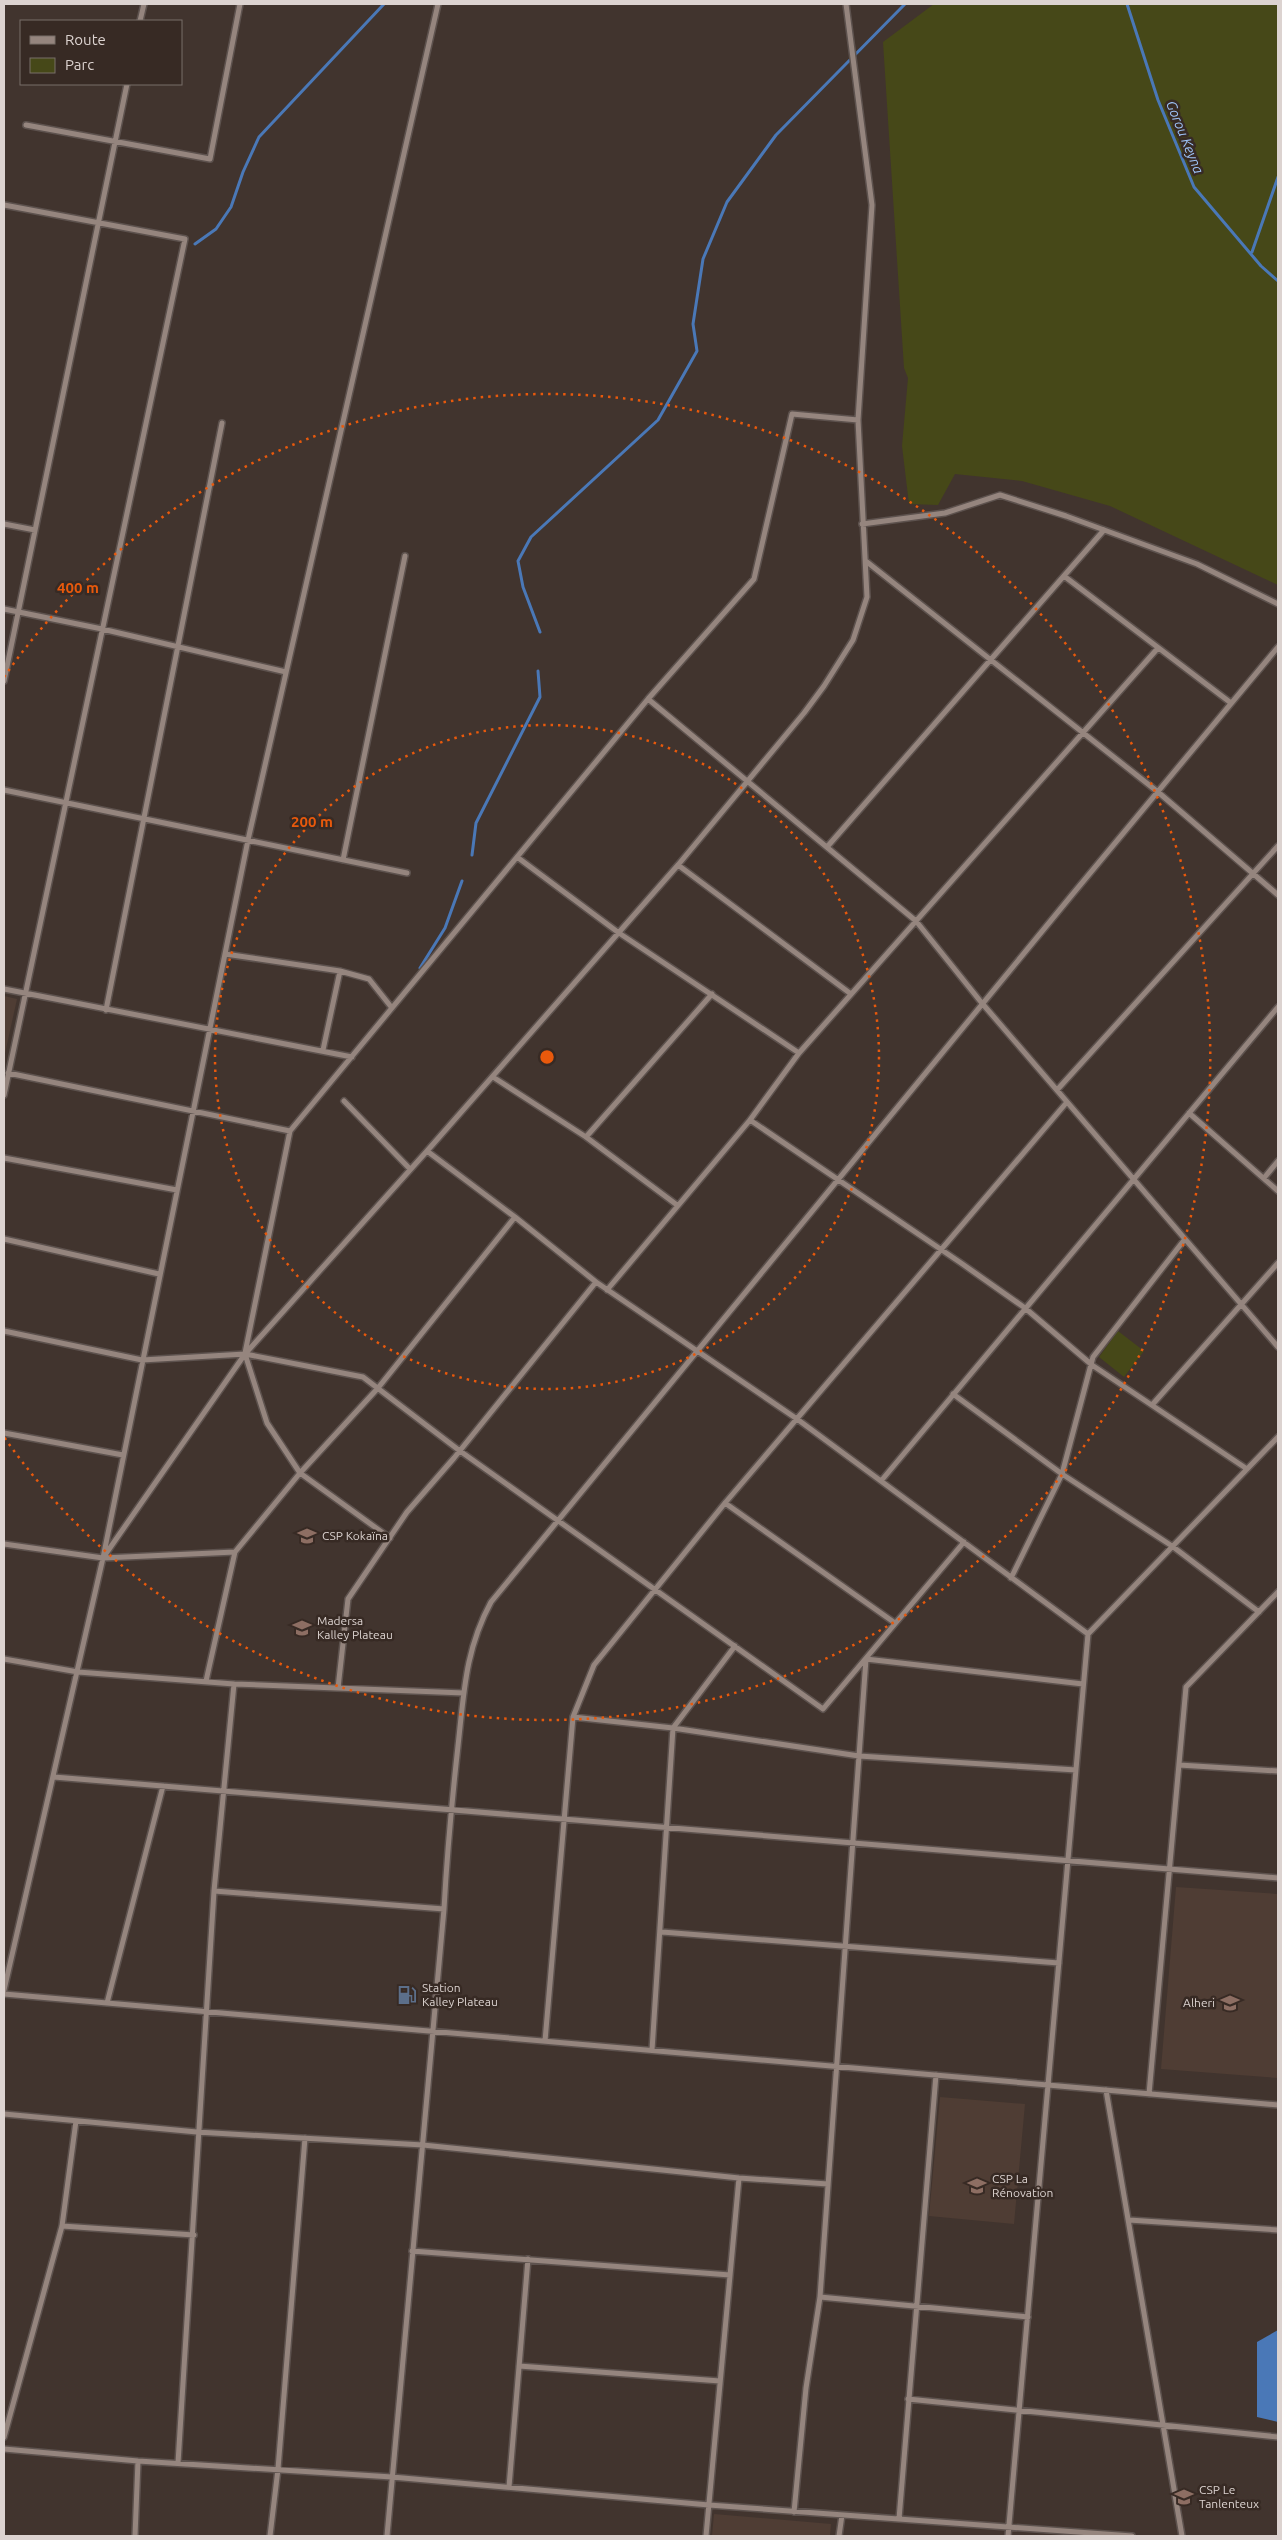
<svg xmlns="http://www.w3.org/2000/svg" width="1282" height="2540" font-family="Ubuntu,sans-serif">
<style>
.education{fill:#4f3d34}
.green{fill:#464818}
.water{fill:#4a78b7}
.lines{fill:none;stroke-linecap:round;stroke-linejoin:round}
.stream{stroke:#4a78b7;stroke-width:3}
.street-casing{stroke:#5d524e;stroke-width:8}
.street{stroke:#95857e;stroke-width:5}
.ring{fill:none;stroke:#e8590c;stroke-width:2.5;stroke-dasharray:2.5 5}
.labels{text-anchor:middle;stroke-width:5;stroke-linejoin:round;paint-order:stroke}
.poi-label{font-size:12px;fill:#dcd3d0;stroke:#372a24;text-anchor:start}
.water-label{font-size:14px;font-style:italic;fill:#9ec3f7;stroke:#372a24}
.centre{fill:#e8590c;stroke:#372a24;stroke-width:2.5}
.ring-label{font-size:15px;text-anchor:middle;font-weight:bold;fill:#e8590c;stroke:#372a24;stroke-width:5;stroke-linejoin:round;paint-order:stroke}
</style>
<rect width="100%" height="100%" fill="#41342e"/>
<path class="education" d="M4,996l13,3 -13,59z
M1176,1887l102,7v184l-117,-9z
M940,2097l85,7 -11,120 -85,-8z
M714,2514l117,10 -1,12h-118z"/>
<path class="green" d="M934,4h344v581l-168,-79 -88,-25 -67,-7 -17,31 -29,-1 -7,-58 6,-68 -4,-10 -21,-326z
M1118,1331l26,20 -20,26 -25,-20z"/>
<path class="water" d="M1278,2330v92l-21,-5v-75z"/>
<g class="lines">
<path class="stream" d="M1127,4l31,96 36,87 67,79 17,15
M195,244l21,-15 15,-22 12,-35 16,-35 125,-133
M1252,252l26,-75
M540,632l-17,-45 -5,-26 13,-24 127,-117 39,-69 -4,-27 10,-65 24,-57 49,-67 129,-131
M472,855l4,-32 64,-126 -2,-26
M420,968l25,-40 17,-47"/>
<g class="street-casing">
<path id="street" d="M140,21l4,-17
M26,125l184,34 30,-155
M4,205l181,34 -181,856
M4,524l31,6
M862,524l83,-11 55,-18 66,21 131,48 81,40
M867,562l291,230 120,103
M1064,576l167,127
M4,609l98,20 184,43
M4,681l123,-597
M648,699l268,222 65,81 297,345
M4,790l403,83
M827,847l277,-317
M517,857l102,76 180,120
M343,860l62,-304
M678,865l173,129
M225,954l115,17 29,8 23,29
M4,989l348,68
M106,1010l116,-587
M323,1050l17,-79
M8,1073l282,58
M493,1077l93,60 91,68
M1057,1090l221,-244
M344,1101l66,68
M1189,1113l89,78
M750,1120l211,143 64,45 67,57 155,104
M586,1137l126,-143
M427,1151l88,66 81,65 201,137 291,215
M4,1158l173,32
M1264,1178l14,-17
M4,1239l155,35
M607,1290l143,-170 49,-67 359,-405
M4,1331l138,29 103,-6 22,69 33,50 90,65
M245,1353l45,-222 358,-432 106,-120 38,-165 66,6
M245,1354l118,23 97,74 363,258 141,-167
M953,1394l109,80 110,72 87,66
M1152,1405l126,-142
M4,1433l119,22
M881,1481l397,-474
M725,1503l170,120
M4,1544l99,14 132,-6
M105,1555l140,-201 182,-203 251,-286 126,-152 20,-27 29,-46 14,-43 -9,-177 14,-215 -26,-201
M1011,1578l51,-104 31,-117 92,-118
M4,1659l74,13 156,12 230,9
M206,1681l29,-129 65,-79 78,-85 137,-171
M338,1688l10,-89 59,-87 47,-54 142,-176
M573,1717l100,11 186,28 217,14
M1179,1765l99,6
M54,1777l1224,101
M214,1891l230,18
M662,1932l397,31
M4,1990l99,-432 145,-718 190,-836
M4,1994l1274,111
M107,2003l56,-217
M545,2041l28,-324 21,-52 131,-162 342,-401
M652,2050l21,-322 62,-82
M1106,2090l76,446
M1149,2094l37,-407 92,-95
M4,2114l193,18 226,13 316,33 89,6
M1129,2220l149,10
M62,2226l132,9
M412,2251l318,24
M820,2297l208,20
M519,2366l201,15
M908,2399l370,38
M4,2437l58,-211 14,-105
M4,2449l134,12 254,16 317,28 423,31
M178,2463l36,-572 20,-207
M509,2487l19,-228
M794,2512l12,-124 14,-91 46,-638 217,25
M899,2519l37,-444
M135,2536l3,-75
M270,2536l8,-67 27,-331
M387,2536l57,-627c3,-55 8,-109 14,-163 6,-53 7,-96 33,-144 260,-320 523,-638 787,-955
M706,2536l33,-358
M839,2536l3,-21
M1008,2536l80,-902 190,-197"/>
</g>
<use href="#street" class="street"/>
</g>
<g class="ring">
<circle cx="547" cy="1057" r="332"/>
<path d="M4 677A663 663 0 1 1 4 1437"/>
</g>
<defs>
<g id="school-bare" transform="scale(1.5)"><path d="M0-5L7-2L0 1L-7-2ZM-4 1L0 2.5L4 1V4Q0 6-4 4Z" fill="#8d6e63" stroke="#372a24" stroke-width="2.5" paint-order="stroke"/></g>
<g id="fuel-bare" transform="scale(1.5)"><path d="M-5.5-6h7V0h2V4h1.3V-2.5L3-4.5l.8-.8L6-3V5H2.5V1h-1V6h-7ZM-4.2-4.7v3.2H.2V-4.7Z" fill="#5c6f8a" stroke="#372a24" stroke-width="2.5" paint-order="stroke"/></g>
</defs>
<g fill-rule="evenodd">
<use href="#school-bare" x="307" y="1536"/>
<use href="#school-bare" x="302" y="1628"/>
<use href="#fuel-bare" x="407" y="1995"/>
<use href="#school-bare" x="1230" y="2003"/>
<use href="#school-bare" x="977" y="2186"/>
<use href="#school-bare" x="1184" y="2497"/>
</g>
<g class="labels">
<g class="poi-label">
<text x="322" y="1540">CSP Kokaïna</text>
<text x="317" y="1625">Madersa<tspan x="317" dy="14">Kalley Plateau</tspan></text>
<text x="422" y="1992">Station<tspan x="422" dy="14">Kalley Plateau</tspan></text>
<text x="1215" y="2007" text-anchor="end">Alheri</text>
<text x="992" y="2183">CSP La<tspan x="992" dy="14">Rénovation</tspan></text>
<text x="1199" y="2494">CSP Le<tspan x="1199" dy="14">Tanlenteux</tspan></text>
</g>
<g class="water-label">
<text transform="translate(1185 137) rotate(68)" y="5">Gorou Keyna</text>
</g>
</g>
<circle cx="547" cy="1057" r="8" class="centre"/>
<g class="ring-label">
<text x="78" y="593">400 m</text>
<text x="312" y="827">200 m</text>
</g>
<rect width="1282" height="2540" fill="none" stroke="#dcd3d0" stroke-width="10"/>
<rect x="20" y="20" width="162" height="65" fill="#372a24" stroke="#796e69"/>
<rect x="30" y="36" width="25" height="8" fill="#95857e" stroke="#796e69"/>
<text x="65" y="45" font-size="15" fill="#dcd3d0">Route</text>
<rect x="30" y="58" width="25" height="15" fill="#464818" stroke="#796e69"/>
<text x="65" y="70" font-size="15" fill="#dcd3d0">Parc</text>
</svg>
